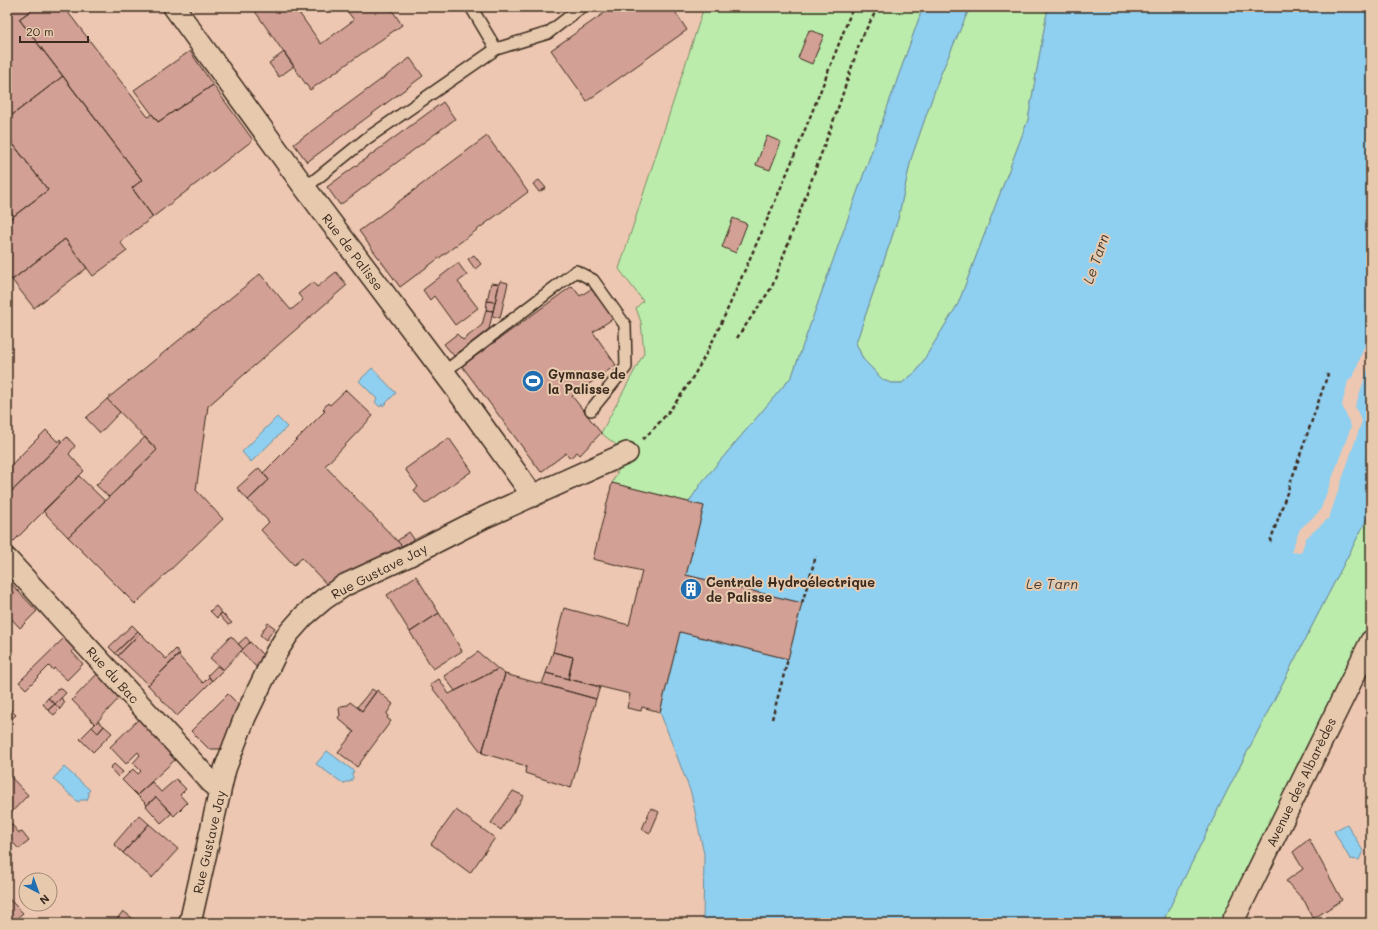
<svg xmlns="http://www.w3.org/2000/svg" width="1378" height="930" font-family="Mali,sans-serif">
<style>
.green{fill:#bbecac;stroke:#7b8b65}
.water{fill:#8fcff0;stroke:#6d8d9c}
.pier{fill:#edc7b1}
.building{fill:#d2a095;stroke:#3b2a1e}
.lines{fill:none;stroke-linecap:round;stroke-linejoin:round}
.service-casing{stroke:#3b2a1e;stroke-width:14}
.minor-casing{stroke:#3b2a1e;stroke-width:24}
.path{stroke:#3b2a1e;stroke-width:2.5;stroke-dasharray:4 3;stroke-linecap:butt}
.service{stroke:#e7caae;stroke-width:11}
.minor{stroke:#e7caae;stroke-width:21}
.labels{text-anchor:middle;stroke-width:4;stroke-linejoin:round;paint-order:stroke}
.street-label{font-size:13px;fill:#3b2a1e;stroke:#e7caae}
.poi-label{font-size:13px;font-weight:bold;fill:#3b2a1e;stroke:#e7caae;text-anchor:start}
.water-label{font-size:14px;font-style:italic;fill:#433a33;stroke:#e7caae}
</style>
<rect width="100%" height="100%" fill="#edc7b1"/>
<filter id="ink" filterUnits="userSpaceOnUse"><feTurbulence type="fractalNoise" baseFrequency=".025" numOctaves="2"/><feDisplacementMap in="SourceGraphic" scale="8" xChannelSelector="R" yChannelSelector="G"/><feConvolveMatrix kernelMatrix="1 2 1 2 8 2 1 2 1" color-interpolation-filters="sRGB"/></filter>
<g filter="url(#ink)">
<path class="green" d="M704,7h219l-131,369 -90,106 -13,20 -77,-19 15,-30 -26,-20 43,-80 -3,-31 -5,-14 7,-7 -24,-32z
M970,7h78l-20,113 -70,184 -41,67 -15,12h-11l-8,-3 -20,-21 -7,-16 42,-124 13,-60 28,-81z
M1371,511v130l-139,282h-70l61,-124z"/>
<path class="water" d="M923,7h47l-31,71 -28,81 -13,60 -42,124 7,16 20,21 8,3h11l15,-12 41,-67 70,-184 20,-113h323v504l-148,288 -61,124h-459l1,-69 -13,-61 -31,-81 20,-80 108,27 14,-56 -116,-28 18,-69 -15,-4 13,-20 90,-106z
M372,368l24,25 -13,13 -1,-2 -2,3 -5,-5 2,-3 -18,-18z
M277,417l10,10 -36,35 -9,-10z
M327,751l27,20 -2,3 1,4 -3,4h-5l-1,2 -28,-20z
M64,767l26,23 -2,2 1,3 -2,5h-6l-3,2 -25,-23z
M1347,824l16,27 -4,9 -9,-1 -16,-28z"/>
<path class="pier" d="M1371,328v32l-16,47 7,14 -33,97 -23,20 -5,15 -10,-1 9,-23 20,-18 31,-84 -9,-22 6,-24 6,-6z"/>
<path class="building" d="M7,7h29l-17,12 44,57 -56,43z
M36,7h28l84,110 4,-3 6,8 55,-37 40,55 -100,77 -21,-29 10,-8 -123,-161z
M252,7h43l26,37 33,-24 -10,-13h46l12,18 -92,65z
M613,7h59l15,23 -100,71 -36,-51z
M809,30l15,5 -12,29 -14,-6z
M190,51l23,34 -55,37 -24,-32z
M284,52l10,14 -15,11 -10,-14z
M410,58l13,18 -116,86 -13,-18z
M63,76l79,104 -10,8 21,29 -33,25 7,9 -34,25 -28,-37 -53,41 -5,-7v-52l41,-31 -41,-54v-17z
M443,102l12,17 -115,86 -13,-18z
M7,136l41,54 -34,26 -7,-9z
M487,136l41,56 -128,95 -41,-56z
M767,136l14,6 -11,28 -14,-5z
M539,180l7,8 -7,4 -6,-8z
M7,207l7,9 -7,5z
M733,218l14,6 -11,29 -14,-6z
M65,239l22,29 -53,40 -22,-28z
M474,255l7,9 -6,5 -7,-10z
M458,263l9,12 -9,7 20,26 -23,17 -21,-29 -4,4 -7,-10z
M336,272l11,13 -139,121 -12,84 27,29 -88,85 -67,-67 89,-87 -50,-51 153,-125 31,36 12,-10 -5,-6 15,-12 4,5z
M500,281l8,2 -8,35 -8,-2z
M491,283l8,1 -4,18 -8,-1z
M572,286l8,10 11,-7 23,29 -21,14 23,33 -44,31 29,37 -21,22 -3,-3 -7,6 -4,-5 -25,19 -79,-106z
M487,301l8,1 -2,9 -7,-1z
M486,310l7,1 -4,18 -35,27 -10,-12 13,-10 6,6 19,-15z
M346,390l27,26 -48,50 77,80 -73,41 -27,-29 -8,7 -33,-35 8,-8 -21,-22 21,-20 -6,-7 62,-62 -2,-2 5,-6 2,2z
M107,399l13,13 -20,21 -14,-15z
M46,430l12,12 2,-3 2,3 -55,54v-27z
M67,437l8,9 -6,8 15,17 -73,73 -4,-4v-44z
M145,437l12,13 -48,47 -13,-12z
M449,438l23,33 -47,33 -11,-14 4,-3 -13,-18z
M259,468l10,12 -21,20 -11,-12z
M79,476l26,25 -37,36 -25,-26z
M612,483l92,23 -18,69 116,28 -14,56 -108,-27 -20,80 -18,-5 -1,4 -14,-3 3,-14 -62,-15 5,-22 -20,-5 11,-44 65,17 13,-54 -49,-12z
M409,532l5,7 -12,7 -5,-5z
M416,576l23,37 -29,19 -23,-37z
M7,579l10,11 -10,9z
M17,590l20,21 -17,17 -13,-14v-15z
M216,606l6,7 -5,5 -7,-7z
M222,613l10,10 -4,2 -9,-10z
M439,613l23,38 -29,18 -23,-37z
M268,623l7,5 -9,12 -6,-5z
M132,625l6,6 -23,22 -6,-6z
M138,631l2,2 -22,23 -3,-3z
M140,633l26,26 10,-10 4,5 -32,31 -30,-29z
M231,636l12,13 -20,21 -13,-12z
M246,637l4,5 -7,7 -5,-5z
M64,638l10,11 -2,3 11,12 -16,16 -13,-12 -1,2 -4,-4 -23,23 -7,-7z
M250,642l15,15 -7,12 -17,-18z
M478,652l20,17 -43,22 -11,-15z
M553,652l20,5 -5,22 -22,-6z
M178,655l25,28 6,-6 3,4 -35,35 -29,-31z
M217,666l6,4 -11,11 -4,-6z
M498,669l7,5 -23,79 -52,-68 9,-6 10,15z
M98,673l23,23 -26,28 -23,-24z
M546,673l54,14 -4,12 -54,-15z
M505,674l91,25 -25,89 -46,-15 1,-7 -44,-13z
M60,687l6,6 -11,11 -7,-6z
M372,689l4,3 -14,19 -5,-4z
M377,690l16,14 -6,9 1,3 -1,2 4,3 -34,46 -19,-15 16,-20 -16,-14 2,-3 -1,-6 2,-3 7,-1 2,-3 12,9z
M228,694l11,11 -18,44h-12l-18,-18z
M48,698l7,6 -7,6 -5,-6z
M61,698l4,4 -5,7 -5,-5z
M55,704l5,5 -6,6 -6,-5z
M7,706l9,9 -9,8z
M141,717l37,40 -41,38 -15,-15 11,-11 5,5 3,-3 -8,-8 7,-8 -2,-3 -12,12 -16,-17z
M98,721l6,5 -6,7 -6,-6z
M104,726l8,7 -19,19 -13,-13 12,-12 6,6z
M114,764l9,8 -5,5 -8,-9z
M7,773l21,22 -21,22z
M176,779l10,10 -6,6 7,8 -13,13 -18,-19 -9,8 -10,-10 15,-13 9,10z
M513,791l11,5 -23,34 -10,-7z
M156,797l16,16 -11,10 -15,-17z
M651,808l8,4 -9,21 -8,-4z
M456,810l39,28 -25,35 -39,-29z
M139,815l10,9 -26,29 -9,-9z
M7,819l12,14 3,-1 7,9 -10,8 -12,-12z
M149,824l29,25 -26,29 -29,-25z
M1309,839l33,61 -29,19 -8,-17 -19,-21 17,-12 -10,-17z
M9,899l14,14 -12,10 -4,-1v-22z
M123,911l16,12h-25z"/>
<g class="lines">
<g class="service-casing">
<path id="service" d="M471,7l25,42
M305,188l61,-49 130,-90 52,-16 34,-26
M444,372l132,-101 17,9 32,45 1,42 -35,43"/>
</g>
<g class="minor-casing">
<path id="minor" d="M174,7l131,181 149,198 79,110
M7,559l213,233
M190,923l35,-154 20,-52 31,-64 12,-19 16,-18 20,-17 21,-14 63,-29 77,-39 142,-64
M1232,923l139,-282"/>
</g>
<path class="path" d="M737,338l35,-51 65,-176 24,-72 17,-32
M643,439c54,-50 79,-118 108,-183 37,-82 70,-165 102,-249
M1270,542l58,-168
M802,603l14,-47
M772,719l16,-60"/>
<use href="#service" class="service"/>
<use href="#minor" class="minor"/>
</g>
</g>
<defs>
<g id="stadium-disc" transform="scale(1.15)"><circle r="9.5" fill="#1f6fb2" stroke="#e7caae"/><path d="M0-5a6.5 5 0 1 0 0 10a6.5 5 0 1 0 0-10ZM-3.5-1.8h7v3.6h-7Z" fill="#fff"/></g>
<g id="building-disc" transform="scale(1.15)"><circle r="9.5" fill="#1f6fb2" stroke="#e7caae"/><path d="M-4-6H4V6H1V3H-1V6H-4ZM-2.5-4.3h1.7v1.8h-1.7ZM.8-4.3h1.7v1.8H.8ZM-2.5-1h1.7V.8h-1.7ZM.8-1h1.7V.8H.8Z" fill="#fff"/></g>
</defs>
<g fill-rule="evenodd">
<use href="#stadium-disc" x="533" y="381"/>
<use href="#building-disc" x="691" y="589"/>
</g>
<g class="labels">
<g class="street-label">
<text transform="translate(353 252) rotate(53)" y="5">Rue de Palisse</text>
<text transform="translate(379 571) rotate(-27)" y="5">Rue Gustave Jay</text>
<text transform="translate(113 675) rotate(48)" y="5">Rue du Bac</text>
<text transform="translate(1301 782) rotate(-64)" y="5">Avenue des Albarèdes</text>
<text transform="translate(209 842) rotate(-77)" y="5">Rue Gustave Jay</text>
</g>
<g class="poi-label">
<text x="548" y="379">Gymnase de<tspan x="548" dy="15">la Palisse</tspan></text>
<text x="706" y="587">Centrale Hydroélectrique<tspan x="706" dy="15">de Palisse</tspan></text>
</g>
<g class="water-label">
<text transform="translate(1096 259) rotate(-71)" y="5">Le Tarn</text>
<text x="1052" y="589">Le Tarn</text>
</g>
</g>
<rect width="1378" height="930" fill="none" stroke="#e7caae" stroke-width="24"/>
<rect x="12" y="12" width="1354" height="906" fill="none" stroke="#3b2a1e" stroke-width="1.5" filter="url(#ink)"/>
<g transform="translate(38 892) rotate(139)"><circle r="19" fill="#e7caae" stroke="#a28a74"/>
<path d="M0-3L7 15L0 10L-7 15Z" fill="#1f6fb2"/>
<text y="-6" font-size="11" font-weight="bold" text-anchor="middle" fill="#3b2a1e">N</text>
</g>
<path d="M20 36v6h68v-6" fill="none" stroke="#3b2a1e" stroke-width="2"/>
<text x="26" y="36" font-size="12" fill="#3b2a1e" stroke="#e7caae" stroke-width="3" paint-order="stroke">20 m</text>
</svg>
